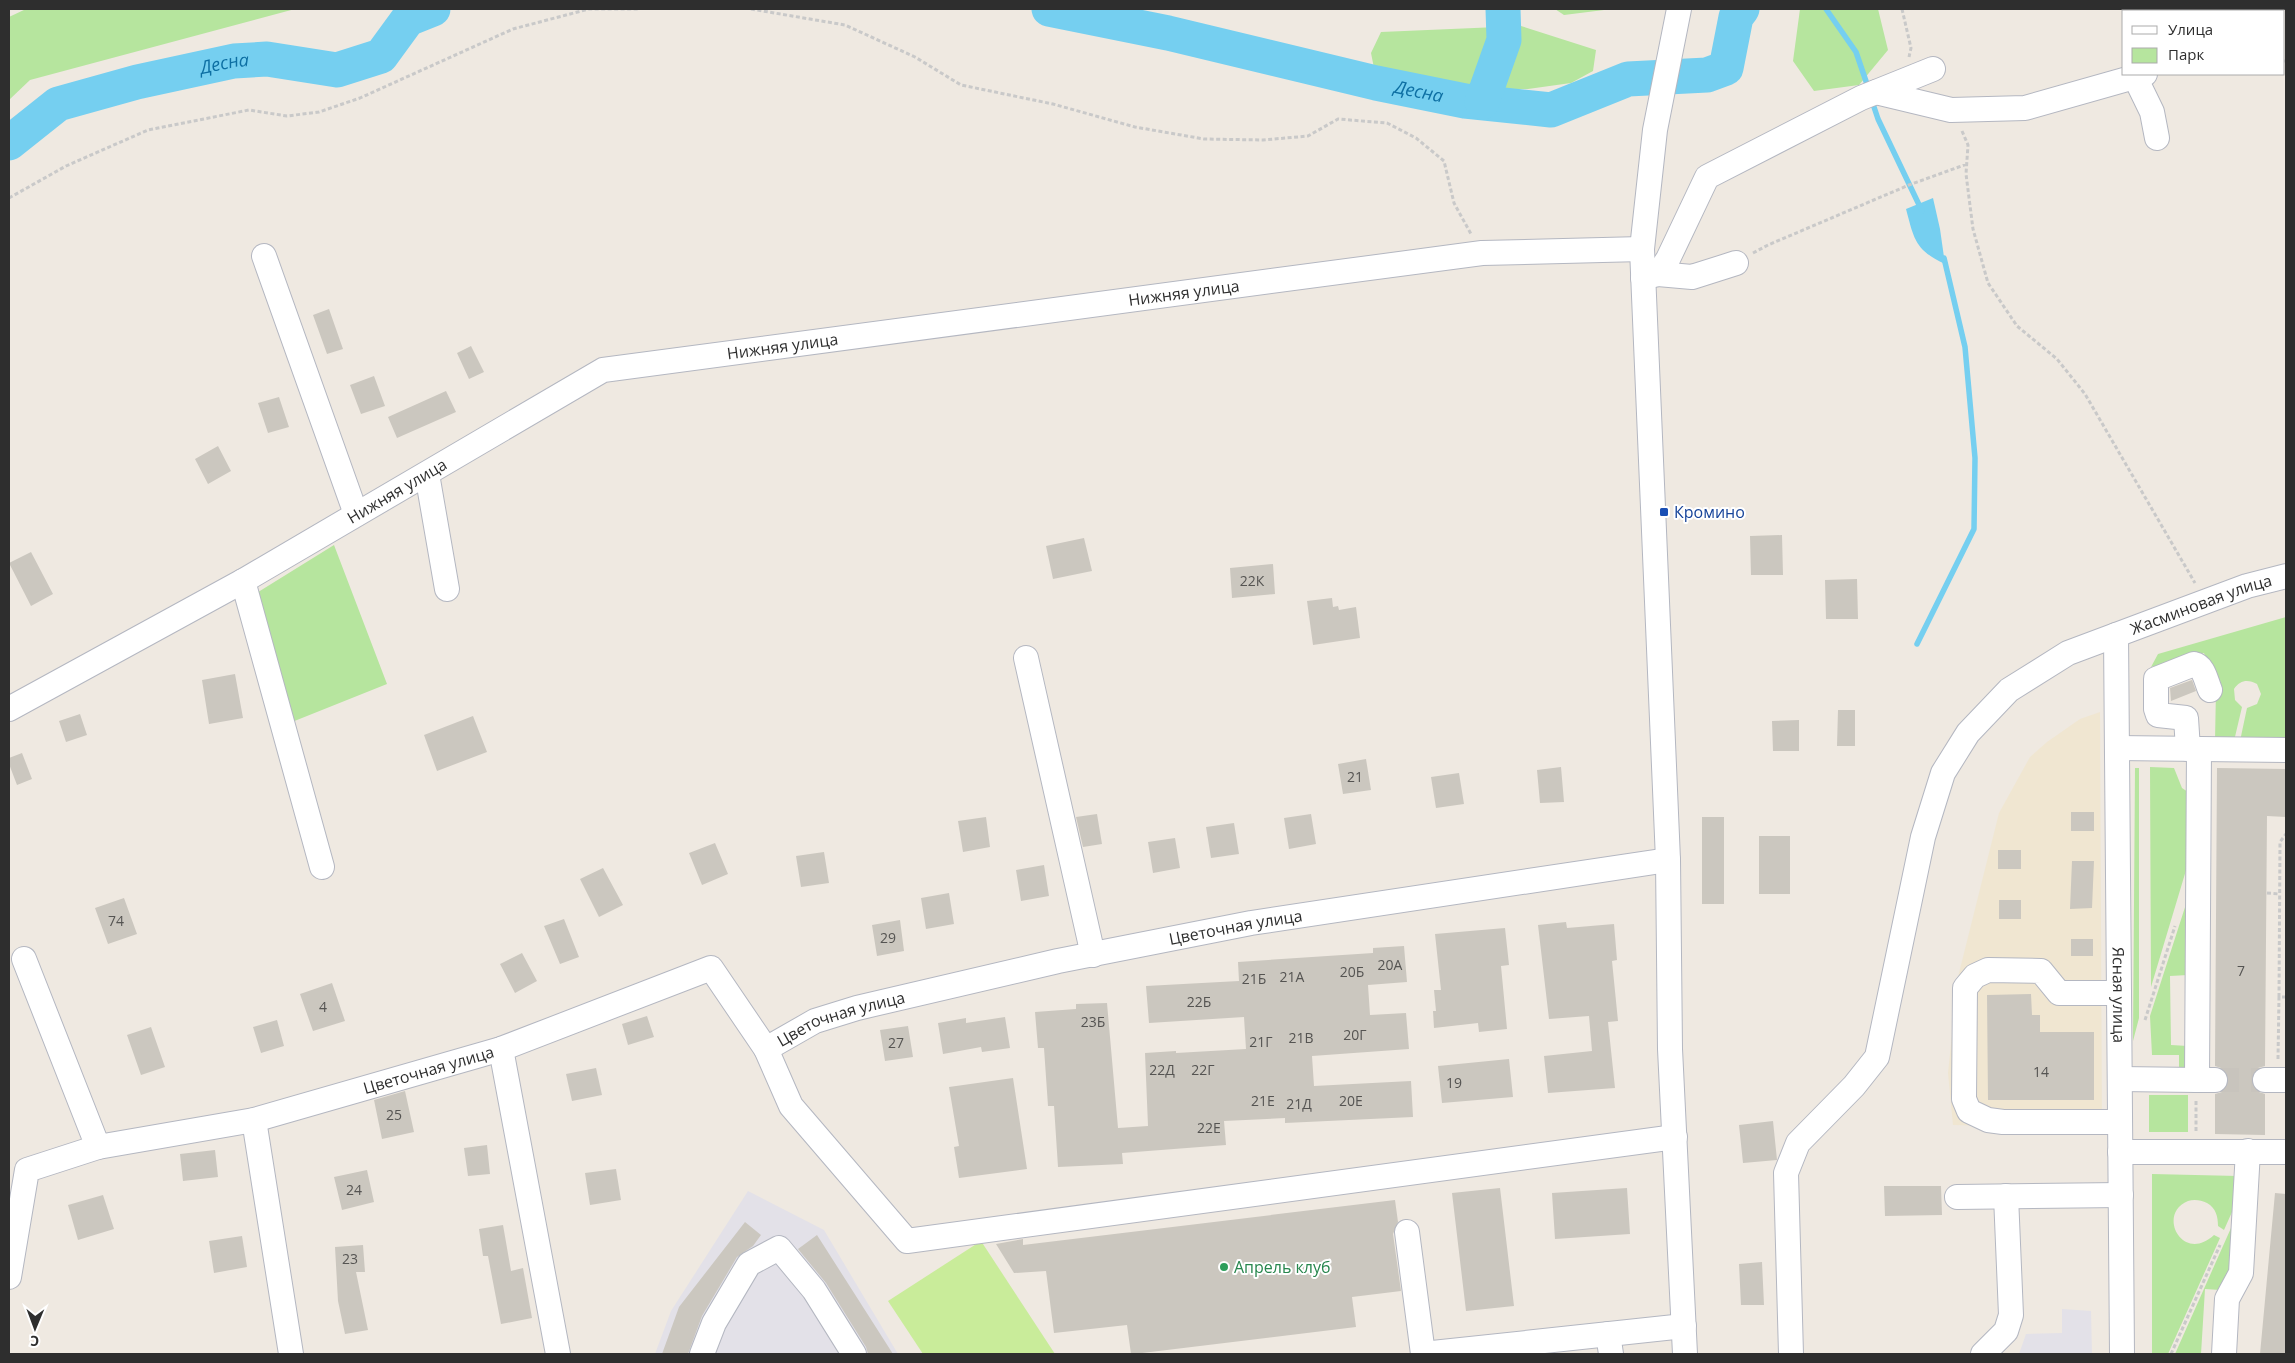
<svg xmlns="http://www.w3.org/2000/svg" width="2295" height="1363" font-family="'Open Sans',sans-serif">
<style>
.industrial{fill:#e3e1e8}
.education{fill:#f0e6d1}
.green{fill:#b6e59e}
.pitch{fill:#c9ec9a}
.water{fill:#75cff0}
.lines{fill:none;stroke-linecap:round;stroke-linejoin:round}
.stream{stroke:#75cff0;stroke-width:5.5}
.river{stroke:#75cff0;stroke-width:35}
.building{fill:#cbc7bf}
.minor-tunnel{stroke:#c8c4bd;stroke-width:24;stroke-dasharray:24 12;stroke-linecap:butt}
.minor-casing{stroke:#b4b7c1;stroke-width:26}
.path{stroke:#c9c9c9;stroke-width:3;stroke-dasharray:4 2.5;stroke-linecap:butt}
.minor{stroke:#fff;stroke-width:24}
.transit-dot{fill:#1a4fb4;stroke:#fff;stroke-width:2}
.leisure-dot{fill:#2e9e5b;stroke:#fff;stroke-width:2}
.labels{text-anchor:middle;stroke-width:4;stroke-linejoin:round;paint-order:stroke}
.number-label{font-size:14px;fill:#555452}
.street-label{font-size:16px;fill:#2e2e2e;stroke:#fff}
.transit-label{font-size:16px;fill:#164399;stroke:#fff;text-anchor:start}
.leisure-label{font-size:16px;fill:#27864d;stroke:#fff;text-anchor:start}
.water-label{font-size:18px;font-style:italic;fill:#0d6fa3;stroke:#fff}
</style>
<rect width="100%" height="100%" fill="#efe9e1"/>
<path class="industrial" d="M748,1191l76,39 74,124h-243l16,-43z
M2062,1309l29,2 1,43h-73l7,-20 36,-1z"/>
<path class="education" d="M2100,712l2,417 -149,-4 -5,-52 10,-96 41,-164 31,-56 17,-15 33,-23z"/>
<path class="green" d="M26,9h269l-265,71 -21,20v-83z
M1555,9h57l-48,6z
M1800,9h78l10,41 -29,35 -45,6 -21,-30z
M1521,26l75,24 -3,21 -22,12 -43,6 -69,1 -84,-17 -4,-20 10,-21z
M334,545l53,139 -100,40 -32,-130z
M2286,617v125l-46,-1 7,-33 10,-4 4,-10 -4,-10c-9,-5 -17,-4 -23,5l1,11 7,7 -8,34h-19l1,-52 -12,-36 -53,14 7,-13z
M2150,767l24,1 8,20 6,4 -1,75 -36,120z
M2135,768h4v250l-6,23z
M2187,901l1,74 -18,1 1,69 17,1v21h-9v-12h-27l-2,-39z
M2149,1095h39v37h-39z
M2152,1174l86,2 -2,27 -12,27 -6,-4c0,-9 -2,-18 -11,-23 -6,-3 -13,-4 -19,-2 -32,13 -5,63 26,34l6,3 -52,116h-16z
M2235,1219l-2,52 -13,19 -15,-1 -4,65h-26z"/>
<path class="pitch" d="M981,1241l74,113h-132l-35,-53z"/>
<path class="water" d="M1933,198l7,31 5,35c-30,-14 -31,-25 -39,-55z"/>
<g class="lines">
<path class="stream" d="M1826,9l30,43 13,38
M1871,98l7,21 44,92
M1917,644l57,-115 1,-71 -10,-111 -21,-89"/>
<g class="river">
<path id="s1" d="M1049,9l119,24 208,50 89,18 86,9 77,-31 79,-4 19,-7 10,-51 6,-8"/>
<path d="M1482,102l22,-62 -1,-31"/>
<path id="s2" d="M9,143l49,-39 79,-22 97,-21 33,-2 70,11 44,-14 27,-37 25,-10"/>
</g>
</g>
<path class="building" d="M329,309l14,40 -16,5 -14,-39z
M471,346l13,26 -15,7 -12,-26z
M374,376l11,30 -24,8 -11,-29z
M446,391l10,21 -59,26 -9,-21z
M279,397l10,30 -21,6 -10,-30z
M218,446l13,25 -23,13 -13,-25z
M1782,535l1,40h-32l-1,-39z
M1084,538l8,33 -39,8 -7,-33z
M31,552l22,42 -22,12 -22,-43z
M1273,564l2,30 -43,4 -2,-30z
M1857,579l1,40h-32l-1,-39z
M1332,598l1,9 5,-1 1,4 17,-3 4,31 -47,7 -6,-44z
M235,674l8,44 -34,6 -7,-44z
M2192,680l4,11 -25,10 -1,-13z
M1838,710h17v36h-18z
M80,714l7,21 -21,7 -7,-21z
M473,716l14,36 -50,19 -13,-36z
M1799,720v31h-26l-1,-30z
M22,753l10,26 -15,6 -8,-21v-6z
M1366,759l5,31 -28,4 -5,-30z
M1561,767l3,35 -24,1 -3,-33z
M2217,768l69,1v48l-19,-1 -2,250 -7,2 -7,12 2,7 6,5 6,2v41l-50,-1v-40l7,-2 7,-12 -2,-7 -6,-5 -6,-2z
M1459,773l5,31 -28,4 -5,-31z
M2071,812h23v19h-23z
M1097,814l5,30 -19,3 -7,-30z
M1311,814l5,30 -27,5 -5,-31z
M986,817l4,30 -27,5 -5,-31z
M1702,817h22v87h-22z
M1234,823l5,31 -28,4 -5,-31z
M1759,836h31v58h-31z
M1175,838l5,30 -27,5 -5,-31z
M715,843l13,31 -26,11 -13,-32z
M1998,850h23v19h-23z
M824,852l5,31 -28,4 -5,-31z
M2072,861h22l-2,47 -22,1z
M1044,865l5,31 -28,5 -5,-31z
M603,868l20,37 -24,12 -19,-38z
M949,893l5,31 -28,5 -5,-31z
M124,898l13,36 -29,10 -13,-36z
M1999,900h22v19h-22z
M564,919l15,38 -19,7 -16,-38z
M900,920l4,31 -27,5 -5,-31z
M1566,922l1,6 47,-4 3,36 -5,1 6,60 -10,1 7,66 -67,5 -4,-37 48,-5 -3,-35 -40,3 -11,-94z
M1505,928l4,37 -8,1 6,63 -28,3 -1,-9 -44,5 -1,-17h3l-2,-21h7l-6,-56z
M2071,939h22v17h-22z
M1404,946l3,36 -39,3 2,30 36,-2 3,36 -97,7 2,30 97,-5 2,36 -128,6v-5l-61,3 2,24 -104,8 1,11 -65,3 -4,-61h-6l-4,-58h-6l-3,-36 41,-3v-5l31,-1 11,125 30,-2 -3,-73 31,-2v2l70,-4 -2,-32 -95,6 -3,-37 93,-5 -1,-19 135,-9v-5z
M522,953l15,28 -22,12 -15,-29z
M332,983l13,38 -32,10 -13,-37z
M2031,994l1,21h8v17h54v68h-106l-1,-105z
M647,1016l7,21 -26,8 -6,-21z
M1005,1017l5,31 -28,4 -1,-5 -38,7 -5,-31 28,-5v5z
M277,1020l7,26 -23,7 -8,-26z
M908,1026l5,31 -28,4 -5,-31z
M151,1027l14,40 -24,8 -14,-40z
M1509,1059l4,38 -71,6 -4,-37z
M596,1068l6,27 -30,6 -6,-27z
M1013,1078l14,91 -68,9 -5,-31 5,-1 -10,-59z
M405,1091l9,41 -32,7 -8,-39z
M1773,1121l4,39 -34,3 -4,-38z
M487,1145l3,29 -22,2 -4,-28z
M215,1150l3,27 -35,4 -3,-27z
M616,1169l5,31 -31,5 -5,-32z
M367,1170l7,32 -32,8 -8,-33z
M1884,1186h57l1,29 -57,1z
M1500,1188l14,118 -48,5 -14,-118z
M1627,1188l3,46 -75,5 -3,-46z
M2275,1193l11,1v160h-26z
M103,1195l11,34 -36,11 -10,-35z
M1395,1200l3,22 -5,12 8,57 -49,6 4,30 -222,27h-3l-4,-29 -73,8 -8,-62 -32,2 -18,-29 27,-5v6z
M745,1222l16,13 -8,11 -16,11 -35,59 -14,38h-26l17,-47z
M503,1225l8,46 12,-3 9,50 -31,6 -13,-68h-5l-4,-27z
M817,1235l76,119h-25l-2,-7 -40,-64 -28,-34z
M242,1236l5,31 -33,6 -5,-32z
M363,1245l2,27h-9l12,58 -23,4 -7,-33 -3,-54z
M1762,1262l2,43h-23l-2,-41z"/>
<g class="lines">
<path class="minor-tunnel" d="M2215,1080h50"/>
<g class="minor-casing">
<g id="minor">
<path d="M1679,9l-24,121 -13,119 26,611 2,189 15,305"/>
<path d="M2135,77l17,35 5,26"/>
<path d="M1876,92l75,18 74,-2 120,-34"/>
<path d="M264,256l92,258"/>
<path d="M1658,274l34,3 44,-14"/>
<path d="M1643,278l15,-4 10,-15 39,-82 154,-79 72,-29"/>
<path d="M427,474l20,115"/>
<path d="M243,581l79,286"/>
<path id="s3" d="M2116,635l6,719"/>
<path d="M1026,658l67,297"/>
<path id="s4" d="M9,709l234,-128 360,-211 879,-117 160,-4"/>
<path d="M2117,748l169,2"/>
<path d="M2188,749l-2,-31 -28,-3 -2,-6v-30l38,-15c10,2 12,17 16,26"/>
<path d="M2199,749l-2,331h18"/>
<path id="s5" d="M24,959l74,188 156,-27 247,-71 210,-81 55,81 49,-28 42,-13 201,-47 193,-38 417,-63"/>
<path d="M2119,993h-60l-18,-22 -53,-1 -13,6 -10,12 -1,111 5,12 19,9 15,2h117"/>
<path d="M501,1049l57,305"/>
<path d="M766,1049l25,57 116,135 768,-104"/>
<path d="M2120,1079l77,1"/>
<path d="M2265,1080h21"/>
<path d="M254,1120l37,234"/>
<path d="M2120,1152h166"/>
<path d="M1957,1197l164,-2"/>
<path d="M1407,1232l16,122"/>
<path d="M9,1277l18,-107 71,-23"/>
<path d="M1608,1334l3,20"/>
<path d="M702,1354l12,-31 35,-59 30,-16 35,42 40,64"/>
<path d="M1423,1354l261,-28"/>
<path id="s6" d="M1791,1354l-5,-181 12,-30 56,-57 23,-29 46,-220 20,-64 25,-40 41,-43 59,-37 179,-67 39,-10"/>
<path d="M1983,1354l23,-23 5,-16 -5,-119"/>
<path d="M2224,1354l3,-55 14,-26 7,-122"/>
</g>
</g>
<path class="path" d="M751,9l94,16 70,32 46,28 92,19 82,23 69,12 59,1 45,-4 30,-17 49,4 29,15 28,23 10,42 17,31
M1902,9l9,39 -2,9
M2284,61h2
M1962,131l6,14 -2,29 7,55 15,54 29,43 40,33 28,35 110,189
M9,198l57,-32 82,-36 101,-20 38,6 32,-4 41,-14 153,-69 76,-20h51
M1753,253l15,-8 141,-60 58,-21
M2267,893l12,1
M2279,997l1,-155 6,-8
M2145,1020l30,-94
M2278,1059l1,-62h7
M2196,1131v-31
M2171,1354l49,-109"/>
<use href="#minor" class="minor"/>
</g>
<rect class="transit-dot" x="1659" y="507" width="10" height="10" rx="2.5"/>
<circle class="leisure-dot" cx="1224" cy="1267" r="5"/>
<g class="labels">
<g class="number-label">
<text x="1252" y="586">22К</text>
<text x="1355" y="782">21</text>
<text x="116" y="926">74</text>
<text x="888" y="943">29</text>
<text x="1390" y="970">20А</text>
<text x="2241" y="976">7</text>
<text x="1352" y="977">20Б</text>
<text x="1292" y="982">21А</text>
<text x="1254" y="984">21Б</text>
<text x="1199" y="1007">22Б</text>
<text x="323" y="1012">4</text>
<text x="1093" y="1027">23Б</text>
<text x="1355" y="1040">20Г</text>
<text x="1301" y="1043">21В</text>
<text x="1261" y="1047">21Г</text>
<text x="896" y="1048">27</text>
<text x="1162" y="1075">22Д</text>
<text x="1203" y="1075">22Г</text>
<text x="2041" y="1077">14</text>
<text x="1454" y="1088">19</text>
<text x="1263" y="1106">21Е</text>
<text x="1351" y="1106">20Е</text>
<text x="1299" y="1109">21Д</text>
<text x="394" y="1120">25</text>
<text x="1209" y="1133">22Е</text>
<text x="354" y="1195">24</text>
<text x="350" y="1264">23</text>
</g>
<g class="street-label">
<text dy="6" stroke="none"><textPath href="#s4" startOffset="1270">Нижняя улица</textPath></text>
<text dy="6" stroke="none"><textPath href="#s4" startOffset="865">Нижняя улица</textPath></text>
<text dy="6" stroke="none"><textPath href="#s4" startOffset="445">Нижняя улица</textPath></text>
<text dy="6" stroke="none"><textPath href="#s6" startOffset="940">Жасминовая улица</textPath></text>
<text dy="6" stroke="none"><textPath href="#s5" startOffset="1428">Цветочная улица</textPath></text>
<text dy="6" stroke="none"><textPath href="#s3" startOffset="360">Ясная улица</textPath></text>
<text dy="6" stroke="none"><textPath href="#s5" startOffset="1022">Цветочная улица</textPath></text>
<text dy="6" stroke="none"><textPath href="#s5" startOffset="542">Цветочная улица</textPath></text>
</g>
<g class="transit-label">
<text x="1674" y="518">Кромино</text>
</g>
<g class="leisure-label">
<text x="1234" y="1273">Апрель клуб</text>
</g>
<g class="water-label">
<text dy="6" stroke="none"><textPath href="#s2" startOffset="234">Десна</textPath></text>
<text dy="6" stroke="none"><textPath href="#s1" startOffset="379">Десна</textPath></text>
</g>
</g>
<rect width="2295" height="1363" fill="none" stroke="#2e2e2e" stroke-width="20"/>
<rect x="2122" y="10" width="162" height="65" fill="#ffffff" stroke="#ababab"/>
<rect x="2132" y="26" width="25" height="8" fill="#ffffff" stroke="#ababab"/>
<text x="2168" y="35" font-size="15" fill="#2e2e2e">Улица</text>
<rect x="2132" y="48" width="25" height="15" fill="#b6e59e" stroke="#ababab"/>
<text x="2168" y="60" font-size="15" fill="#2e2e2e">Парк</text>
<g transform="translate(35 1328) rotate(181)" stroke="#ffffff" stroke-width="4" paint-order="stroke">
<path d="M0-4L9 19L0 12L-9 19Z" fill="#2e2e2e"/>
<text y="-8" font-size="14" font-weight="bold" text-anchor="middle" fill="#2e2e2e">С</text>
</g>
</svg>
